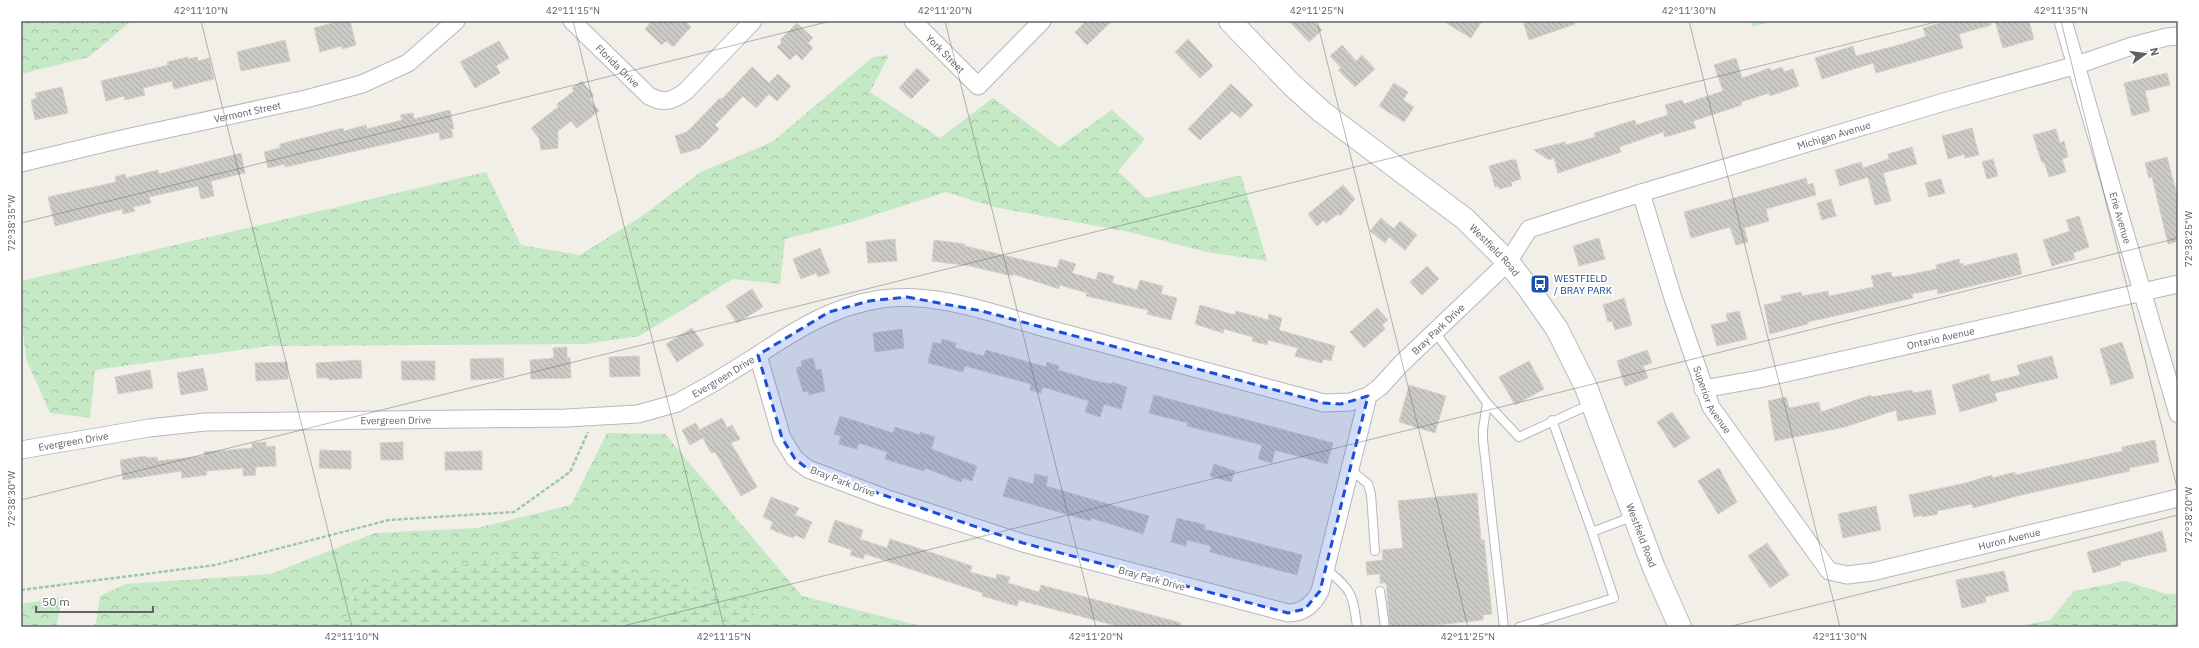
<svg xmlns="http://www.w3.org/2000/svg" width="2199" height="648" font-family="'IBM Plex Sans',sans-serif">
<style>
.forest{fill:url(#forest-crowns)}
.wetland{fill:url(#wetland-marsh)}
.building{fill:url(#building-back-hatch);stroke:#d6d1c6}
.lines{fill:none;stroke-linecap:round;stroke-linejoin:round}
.lane-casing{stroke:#b5b8bc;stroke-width:10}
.street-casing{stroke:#b5b8bc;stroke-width:19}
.secondary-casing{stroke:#b6babf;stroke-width:24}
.path{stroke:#9cc7a9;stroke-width:2.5;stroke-dasharray:4 2;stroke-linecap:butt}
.lane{stroke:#fff;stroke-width:8}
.street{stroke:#fff;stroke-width:17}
.secondary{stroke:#fff;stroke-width:22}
.marked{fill:#1d4ed8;fill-opacity:0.2;stroke:#1d4ed8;stroke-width:3;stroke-dasharray:8 5;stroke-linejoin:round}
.ticks{fill:none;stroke:#5f6368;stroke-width:1;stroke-opacity:0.45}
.labels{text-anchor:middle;stroke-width:4;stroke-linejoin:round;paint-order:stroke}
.street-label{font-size:10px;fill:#5f6368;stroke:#fff}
.transit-label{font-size:10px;fill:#164399;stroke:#fff;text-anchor:start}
.neatline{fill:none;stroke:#5f6368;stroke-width:1.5}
.ticks-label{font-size:10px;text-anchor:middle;fill:#5f6368}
</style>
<defs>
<pattern id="forest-crowns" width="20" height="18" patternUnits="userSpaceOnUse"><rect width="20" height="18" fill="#c5e8c5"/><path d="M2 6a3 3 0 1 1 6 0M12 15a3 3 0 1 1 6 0" fill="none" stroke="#a3c0a4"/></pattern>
<pattern id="wetland-marsh" width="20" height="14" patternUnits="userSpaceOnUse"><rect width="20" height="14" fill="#c5e8c5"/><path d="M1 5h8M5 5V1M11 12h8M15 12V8" fill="none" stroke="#a3c0a4"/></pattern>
<pattern id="building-back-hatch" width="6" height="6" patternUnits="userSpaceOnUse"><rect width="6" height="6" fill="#cccac5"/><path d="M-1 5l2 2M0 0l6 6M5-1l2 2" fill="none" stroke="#a9a8a4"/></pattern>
</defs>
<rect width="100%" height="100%" fill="#f1efe8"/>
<path class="forest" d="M21,21h110l-42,36 -68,17z
M1751,21h20l-18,6z
M889,55l-19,37 70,46 53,-40 66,49 53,-37 33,29 -27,32 28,27 95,-23 26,86 -60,-9 -78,-20 -135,-25 -48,-15 -94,30 -67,17 -5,45 -47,-5 -94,57 -53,8 -318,2 -173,24 -5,48 -40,-5 -24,-54 -5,-48v-30l465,-109 35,73 59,10 59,-37 62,-46 71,-30 101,-85z
M607,433l58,1 137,162 122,31h-158l-26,-29 -382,-10 -15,37 -7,2h-210l-30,-4 4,-27 26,-12 145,-10 104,-41 102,-5 94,-23z
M2125,581l41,13h12v33h-163l35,-7 24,-29z
M63,597l-7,30h-35v-23z"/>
<path class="wetland" d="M525,552l215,46 26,29h-430l7,-2 15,-37z
M96,623l29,4h1h-34z"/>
<path class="building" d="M340,21h10l6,24 -14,4 -1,-3 -21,6 -6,-24z
M652,21h33l6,6 -18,20 -7,-6 -4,4 -17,-16z
M1086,21h26l-25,24 -12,-13z
M1289,21h25l8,9 -13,12z
M1443,21h39l-11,17z
M1523,21h52v3l-46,16z
M1946,21h44l1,4 -32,9 4,14 -87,25 -3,-10 -51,16 -7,-21 38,-12 3,10 47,-12 23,-8 -3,-8z
M1995,21h34l5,18 -31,9z
M797,23l16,15 -5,5 5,5 -11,12 -6,-6 -6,6 -13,-13 5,-5 -2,-2z
M1188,39l25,27 -13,12 -25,-26z
M285,40l5,21 -49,10 -4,-19z
M499,41l10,17 -13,8 4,7 -25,15 -15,-26z
M1342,45l14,16 6,-6 13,14 -20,18 -17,-17 3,-2 -11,-12z
M188,57v2l9,-2 1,4 11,-3 5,21 -40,10 -2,-8 -29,7 2,7 -20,5 -1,-4 -18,5 -5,-20 67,-16 -1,-3z
M1736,58l6,20 28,-10 1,3 11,-4 2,5 9,-3 6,17 -29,10 -1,-3 -28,9 1,3 -49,16 3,7 -31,9 -2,-5 -44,15 2,5 -63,21 -4,-15 -5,2 -15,-10 31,-8 1,3 29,-8 -1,-4 41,-13 1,5 32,-10 -3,-10 17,-5 2,4 39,-13 -9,-26z
M752,67l17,16 9,-9 13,12 -14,15 -8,-7 -13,14 -13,-12 -28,29 4,4 -19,19 -19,6 -6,-18 12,-4 33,-34 2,1z
M917,68l13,12 -19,19 -12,-11z
M2167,73l3,12 -25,6 5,20 -18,5 -8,-33z
M582,81l12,15 -4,3 9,12 -22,17 -6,-7 -13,10v17l-17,2 -2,-12 -8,-10 27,-21 -1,-3 17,-13 -2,-3z
M1394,83l14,9 -5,8 11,7 -10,15 -25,-16z
M1231,84l22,21 -13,13 -8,-7 -32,29 -12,-11z
M62,87l6,26 -33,7 -4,-20 6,-2 -2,-5z
M450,110l4,19h-3l2,8 -13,3 -1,-8 -154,35v-3l-17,4 -4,-16 16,-4v-4l63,-16 1,3 22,-6 1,4 35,-9 -2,-5 13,-2 1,6z
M1972,128l7,27 -14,3 -1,-4 -16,5 -6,-23z
M2056,129l4,14 4,-2 4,16 -6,2 4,13 -17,5 -5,-15 -2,1 -9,-28z
M1912,147l5,17 -34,9 8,28 -16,4 -7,-28 -28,9 -5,-16 26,-8 2,6 26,-9 -1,-5z
M241,153l4,20 -34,8 3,15 -13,3 -3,-13 -49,11 2,6 -18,4 2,4 -12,3 -1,-5 -67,17 -7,-29 68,-15 -1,-5 10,-3 1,4 32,-8 1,4z
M2167,157l11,41v43l-10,3 -16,-67 -3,1 -4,-15z
M1993,159l5,17 -11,3 -5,-17z
M1510,160h6l5,19 -10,3 1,4 -13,3 -1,-3 -3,1 -6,-21z
M1806,178l2,7 5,-2 3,12 -50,14 3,12 -25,7 4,14 -12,3 -6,-18 -39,11 -7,-26z
M1941,179l4,14 -16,4 -4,-14z
M1343,185l12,14 -15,17 -2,-2 -12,9 -2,-3 -7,6 -9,-12z
M1831,199l5,17 -14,4 -5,-17z
M2079,216l10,31 -16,6 2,6 -23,7 -9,-26 27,-9 -4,-11z
M1381,218l13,11 6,-8 17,14 -12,15 -16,-13 -4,6 -15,-12z
M1599,238l6,21 -26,7 -6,-20z
M895,239l2,22 -29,2 -2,-21z
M934,240l31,4v2l92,22 3,-9 16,5 -4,9 24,7 2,-8 16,4 -2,7 25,7 3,-10 23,6 -2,8 16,4 -6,22 -24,-6 1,-4 -62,-14 1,-3 -27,-8 -1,4 -46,-15 -1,2 -42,-10 -38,-5z
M820,248l10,25 -12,4 -2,-4 -15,6 -8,-20z
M2017,253l5,21 -84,20 -1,-5 -25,5 1,4 -105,24v2l-38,10 -6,-29 18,-4 -1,-5 20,-4 1,4 26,-5 1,5 45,-9 -3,-11 20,-4 1,5 16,-2 29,-6 -1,-4 23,-6 1,5 3,-1v3z
M1427,266l12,13 -17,16 -12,-13z
M752,289l11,18 -26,16 -11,-17z
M1624,298l8,27 -17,5 -3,-9 -4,1 -5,-17z
M1200,305l35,10 1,-4 32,9 1,-6 13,4 -3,12 56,16 -4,15 -8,-2 -1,4 -27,-7 3,-8 -30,-8 -1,5 -15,-4 1,-4 -29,-8 -1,4 -28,-9z
M1377,308l11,12 -6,5 3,4 -21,19 -14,-16z
M1739,311l8,28 -30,7 -6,-21 17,-4 -2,-7z
M692,328l12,17 -27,17 -11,-18z
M902,329l2,19 -29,4 -2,-19z
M942,339l14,4 -1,5 29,8 2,-6 60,17 1,-5 12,4 -1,4 37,11 17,3v-2l15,5 -6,22 -17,-5 -4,13 -15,-5 4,-11 -46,-14 -2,6 -11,-3 1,-6 -66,-18 -2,6 -35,-9 5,-21 8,2z
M2122,342l12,36 -23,7 -11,-36z
M567,347v11h3l1,20 -40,1 -1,-19 24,-2 -1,-10z
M1647,350l5,13 -9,3 5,12 -23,8 -8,-25z
M639,356l1,20 -30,1 -1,-20z
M2052,356l6,22 -63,15 2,8 -37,11 -8,-27 37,-11 2,8 29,-7 -3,-10z
M503,358l1,20 -33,2 -1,-21z
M813,358l3,12 5,-1 4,22 -16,4 -1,-4 -5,1 -7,-24 6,-2 -1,-5z
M361,360l1,18 -33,2v-2h-12l-1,-15z
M401,361h34v19h-33z
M1529,361l15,28 -29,16 -16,-28z
M287,362l1,17 -32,2 -1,-18z
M203,368l5,22 -27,5 -4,-22z
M150,370l3,18 -35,6 -3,-17z
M1409,385l37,11 -11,37 -36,-11z
M1912,390l1,3 18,-3 5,24 -38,7 -2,-11 -51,17 -70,14 -7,-40 18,-4 3,11 30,-6 2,10 50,-17v2z
M1154,395l179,48 -6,21 -52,-14 -3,13 -14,-4 4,-14 -75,-19 1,-3 -39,-10z
M1672,412l18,26 -16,10 -17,-26z
M840,416l53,17 2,-6 25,8v-3l15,5 -4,12 46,17 -5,15 -9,-3 -2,4 -36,-14 -1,3 -39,-12 2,-7 -28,-9 -2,6 -18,-5 2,-8 -7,-2z
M722,418l5,10 5,-3 8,14 -9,4 26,44 -16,9 -26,-44 -4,1 -8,-15 -13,7 -8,-15 14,-7 3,7z
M2155,440l4,22 -30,6 1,3 -109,24 -48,13 -1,-4 -35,7 1,3 -16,3v-2l-8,2 -5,-22 57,-12 26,-8v3l23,-6v3l108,-24 -1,-4z
M266,442v5l9,-1 1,20 -21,1 1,8 -13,1v-8l-37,3 1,4 -25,3 -1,-7 -58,9 -3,-20 26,-4v2l11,-1 1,4 46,-5v-4l48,-4v-5z
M403,442v18h-22l-1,-17z
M320,450l31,1v18l-32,-1z
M482,451v19h-37v-18z
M1214,464l21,7 -4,11 -21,-6z
M1719,468l18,34 -19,12 -20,-33z
M1035,474l13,3 -2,9 103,30 -6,18 -52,-16 -1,3 -87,-25 6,-19 24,7z
M1477,493l4,47h3l8,74 -9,1v5l-65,7h-28l-4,-44h-6v-9l-13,1 -1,-13 17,-2 -1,-10 21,-2 -5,-47z
M771,497l28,11 -4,7 17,7 -8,17 -9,-4 -2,3 -23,-9 3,-7 -10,-5z
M1876,506l5,24 -38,8 -5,-24z
M1177,518l28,7 -1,4 98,26 -5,20 -87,-23 1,-6 -24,-6 -1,6 -15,-4z
M835,520l28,10 -3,9 27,9 3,-9 82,27 -2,6 26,7 1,-5 13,3 -2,6 31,9 2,-7 140,38 -1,4h-59l-102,-27 -2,6 -35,-10 1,-3 -118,-39 -2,5 -13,-4 2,-5 -24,-8z
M2162,531l5,20 -47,11 1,3 -28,8 -6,-21z
M1767,543l22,32 -19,13 -22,-32z
M2004,571l5,20 -24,6 1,5 -24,6 -6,-28z"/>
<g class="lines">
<g class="lane-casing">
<path id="lane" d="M1435,332l52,71 32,34 72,-33
M1487,403l-4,26v11l21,187
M1552,420l40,112
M1350,469l18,15 3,10 4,57
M1326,569c26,21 27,25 31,58
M1380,591l5,36
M1519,627l95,-29 -22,-66 42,-16"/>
</g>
<g class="street-casing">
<g id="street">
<path id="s1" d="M572,21l77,75c15,8 24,5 37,-5l67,-70"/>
<path id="s2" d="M913,21l65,65 64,-65"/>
<path id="s3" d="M2063,21l115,393"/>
<path id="s4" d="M21,163l105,-25 180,-39 56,-15 46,-21 48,-42"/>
<path id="s5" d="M1641,193l32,105 38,109 118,164 18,4 25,-3 306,-74"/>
<path id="s6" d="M1703,389l56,-10 419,-95"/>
<path id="s7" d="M1368,396l-48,195c-7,14 -17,22 -32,22l-265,-70 -138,-45 -77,-29 -13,-10 -13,-21 -24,-83c39,-26 76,-49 123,-56 56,-8 115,16 168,30 92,25 184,49 275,74l26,-1 18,-6 12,-9 21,-23 107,-102 21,-33 112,-36 303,-91 133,-37 55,-19 35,-9 11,-1"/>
<path id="s8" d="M21,450l128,-22 56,-6 361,-4 72,-4 39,-11 36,-20 45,-28"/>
</g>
</g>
<g class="secondary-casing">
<g id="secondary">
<path id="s9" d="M1230,21l62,64 30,27 143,107 43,43 21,27 28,40 29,58 68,181 26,59"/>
</g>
</g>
<path class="path" d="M21,590l194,-25 174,-45 125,-8 56,-40 18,-40"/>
<use href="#lane" class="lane"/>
<use href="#street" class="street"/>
<use href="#secondary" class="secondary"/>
</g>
<path class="marked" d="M907,297l75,14 342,92 17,1 27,-8 -48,195 -15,18 -17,4 -265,-70 -215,-74 -13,-10 -13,-21 -24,-83 71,-43 40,-11z"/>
<path class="ticks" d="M201,21l151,606M573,21l151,606M945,21l151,606M1317,21l151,606M1689,21l151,606M2061,21l117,471M21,223l810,-202M21,500l1919,-479M619,627l1559,-389M1728,627l450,-112"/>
<defs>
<g id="bus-square" transform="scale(1)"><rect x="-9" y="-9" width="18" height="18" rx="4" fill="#1a4fb4" stroke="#fff"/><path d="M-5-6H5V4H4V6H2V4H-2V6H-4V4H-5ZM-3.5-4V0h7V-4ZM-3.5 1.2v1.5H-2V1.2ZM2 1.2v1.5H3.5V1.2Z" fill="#fff"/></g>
</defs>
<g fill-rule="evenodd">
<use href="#bus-square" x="1540" y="284"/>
</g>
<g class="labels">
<g class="street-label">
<text dy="4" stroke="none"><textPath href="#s2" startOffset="46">York Street</textPath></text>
<text dy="4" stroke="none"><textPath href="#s1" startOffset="64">Florida Drive</textPath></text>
<text dy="4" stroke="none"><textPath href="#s4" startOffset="232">Vermont Street</textPath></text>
<text dy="4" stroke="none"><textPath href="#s7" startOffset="2061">Michigan Avenue</textPath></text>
<text dy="4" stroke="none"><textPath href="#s3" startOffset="205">Erie Avenue</textPath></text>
<text dy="4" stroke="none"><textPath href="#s9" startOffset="351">Westfield Road</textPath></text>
<text dy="4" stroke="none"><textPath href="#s7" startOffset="1606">Bray Park Drive</textPath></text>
<text dy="4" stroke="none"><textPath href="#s6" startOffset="243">Ontario Avenue</textPath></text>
<text dy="4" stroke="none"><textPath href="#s8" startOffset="713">Evergreen Drive</textPath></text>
<text dy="4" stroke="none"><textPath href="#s5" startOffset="219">Superior Avenue</textPath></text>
<text dy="4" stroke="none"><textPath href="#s8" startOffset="377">Evergreen Drive</textPath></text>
<text dy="4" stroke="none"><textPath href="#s8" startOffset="53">Evergreen Drive</textPath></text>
<text transform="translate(843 481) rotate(21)" y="4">Bray Park Drive</text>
<text dy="4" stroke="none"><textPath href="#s9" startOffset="675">Westfield Road</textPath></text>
<text dy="4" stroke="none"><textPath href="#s5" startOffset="612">Huron Avenue</textPath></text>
<text transform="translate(1152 578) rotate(15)" y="4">Bray Park Drive</text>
</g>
<g class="transit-label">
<text x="1554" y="282">WESTFIELD<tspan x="1554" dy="12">/ BRAY PARK</tspan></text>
</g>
</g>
<rect width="2199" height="648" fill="none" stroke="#ffffff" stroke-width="44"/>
<g transform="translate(2145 54) rotate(76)" stroke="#ffffff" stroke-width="3" paint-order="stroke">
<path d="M0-3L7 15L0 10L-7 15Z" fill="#5f6368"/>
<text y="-6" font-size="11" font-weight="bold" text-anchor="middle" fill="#5f6368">N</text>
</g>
<path d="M36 606v6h117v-6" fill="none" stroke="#5f6368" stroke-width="2"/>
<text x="42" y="606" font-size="12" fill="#5f6368" stroke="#ffffff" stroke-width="3" paint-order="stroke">50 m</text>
<rect x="22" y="22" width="2155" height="604" class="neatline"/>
<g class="ticks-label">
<text x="201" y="14">42°11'10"N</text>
<text x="573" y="14">42°11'15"N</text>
<text x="945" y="14">42°11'20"N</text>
<text x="1317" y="14">42°11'25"N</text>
<text x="1689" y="14">42°11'30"N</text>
<text x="2061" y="14">42°11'35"N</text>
<text transform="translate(11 223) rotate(-90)" y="4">72°38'35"W</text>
<text transform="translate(2188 239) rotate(-90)" y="4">72°38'25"W</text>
<text transform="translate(11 499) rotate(-90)" y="4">72°38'30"W</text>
<text transform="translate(2188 515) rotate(-90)" y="4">72°38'20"W</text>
<text x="352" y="640">42°11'10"N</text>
<text x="724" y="640">42°11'15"N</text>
<text x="1096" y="640">42°11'20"N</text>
<text x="1468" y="640">42°11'25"N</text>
<text x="1840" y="640">42°11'30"N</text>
</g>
</svg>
